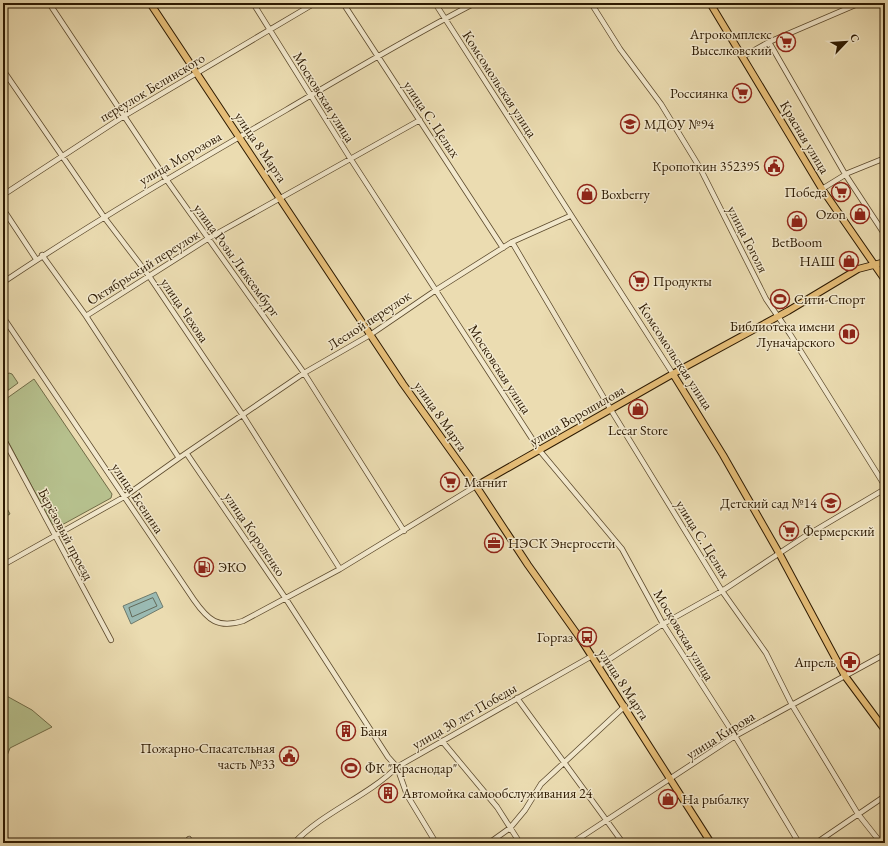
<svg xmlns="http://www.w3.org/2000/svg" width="888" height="846" font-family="'EB Garamond',serif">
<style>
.green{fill:#b6c08d;stroke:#716c47}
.water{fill:#9abab3;stroke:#6e7a6c}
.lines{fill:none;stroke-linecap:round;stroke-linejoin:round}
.shore{stroke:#636a5a;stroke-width:1}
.minor-casing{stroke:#5c4a2d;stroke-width:6}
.major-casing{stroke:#2c1901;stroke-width:8}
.minor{stroke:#f2e8cc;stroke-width:4.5}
.major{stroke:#e6be78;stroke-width:6}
.labels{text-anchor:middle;stroke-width:3;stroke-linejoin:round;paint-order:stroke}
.poi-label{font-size:14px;fill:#2c1901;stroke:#f2e8cc;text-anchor:start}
.street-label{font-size:14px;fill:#2c1901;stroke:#f2e8cc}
</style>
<rect width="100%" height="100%" fill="#ebdcb1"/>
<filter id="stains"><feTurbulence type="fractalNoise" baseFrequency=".005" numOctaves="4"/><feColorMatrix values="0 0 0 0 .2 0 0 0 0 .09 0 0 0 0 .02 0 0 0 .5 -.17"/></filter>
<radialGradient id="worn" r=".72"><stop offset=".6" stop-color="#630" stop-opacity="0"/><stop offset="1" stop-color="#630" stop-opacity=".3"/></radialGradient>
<path class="green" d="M9,373l3,1 6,9 -15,11v-18z
M34,379l78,115 -1,4 -51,28 -8,-2 -49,-92v-31z
M3,501l7,13 -7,4z
M3,694l29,16 20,17 -42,21 -7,18z"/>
<path class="water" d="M156,592l7,15 -32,17 -8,-18z"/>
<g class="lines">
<path class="shore" d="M153,598l4,8 -25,11 -3,-9z"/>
<g class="minor-casing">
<path id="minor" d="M49,3l117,176 138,194 100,158
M253,3l97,155 190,293 82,98 41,75 72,112 64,107
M343,3l160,245
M435,3l238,371
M591,3l29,46 41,55 39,64 66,131 24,35 95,152
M769,42l76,132 40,61
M742,57l27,-15 91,-39
M3,70l101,147 45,59 93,138 98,155
M822,189l26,-16 37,-15
M3,195l121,-79 191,-113
M3,209l33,50
M512,242l99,168 111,181 44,62 26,52 66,109 23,29
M42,255l44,61 93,142 125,-85 66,-38 66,-45 76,-48 58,-26
M5,281c91,-61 186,-116 281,-171 63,-37 125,-74 189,-107
M86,316l123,-78 211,-118
M3,317l191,283c14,20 24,29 49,21l97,-52 136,-83
M3,438l108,202
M187,454l99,145 102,158 9,10 10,28 29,48
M3,565l121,-68 55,-39
M599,666l64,-42 59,-33 82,-54 81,-48
M517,698l106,145
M442,741l55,66 23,36
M189,839l3,4
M294,843c29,-31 73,-46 103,-76l195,-111
M489,843l21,-15 15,-18 16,-26 84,-78
M572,843l163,-107 150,-82
M816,843l69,-47"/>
</g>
<g class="major-casing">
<path id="major" d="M150,3l253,381 73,102 52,79 54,76 129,202
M710,3l112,186 63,91
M673,374l50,81 56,98 66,123 40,54
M476,486l209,-119 103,-56 70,-42 27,-7"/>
</g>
<use href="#minor" class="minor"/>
<use href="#major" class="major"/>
</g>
<defs>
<g id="supermarket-ring" transform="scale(1)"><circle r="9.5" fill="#f2e8cc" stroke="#8f2418" stroke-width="1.5"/><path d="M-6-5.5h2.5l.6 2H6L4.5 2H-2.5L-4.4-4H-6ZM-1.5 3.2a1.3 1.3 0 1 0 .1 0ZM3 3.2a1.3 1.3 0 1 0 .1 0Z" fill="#8f2418"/></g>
<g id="school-ring" transform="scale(1)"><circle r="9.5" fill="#f2e8cc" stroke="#8f2418" stroke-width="1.5"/><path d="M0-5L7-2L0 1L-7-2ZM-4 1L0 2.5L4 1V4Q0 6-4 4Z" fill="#8f2418"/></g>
<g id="civic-ring" transform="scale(1)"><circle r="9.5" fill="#f2e8cc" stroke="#8f2418" stroke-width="1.5"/><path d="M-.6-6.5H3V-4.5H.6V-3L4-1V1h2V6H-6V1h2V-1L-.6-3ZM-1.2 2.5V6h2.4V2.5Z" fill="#8f2418"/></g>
<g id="shop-ring" transform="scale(1)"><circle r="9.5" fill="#f2e8cc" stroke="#8f2418" stroke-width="1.5"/><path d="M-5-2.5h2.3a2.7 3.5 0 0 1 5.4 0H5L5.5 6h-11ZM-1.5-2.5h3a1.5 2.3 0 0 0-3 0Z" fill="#8f2418"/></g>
<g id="stadium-ring" transform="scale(1)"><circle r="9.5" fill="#f2e8cc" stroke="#8f2418" stroke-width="1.5"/><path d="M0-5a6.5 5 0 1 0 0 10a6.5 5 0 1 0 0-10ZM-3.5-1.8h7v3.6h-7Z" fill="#8f2418"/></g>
<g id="library-ring" transform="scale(1)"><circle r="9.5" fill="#f2e8cc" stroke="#8f2418" stroke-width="1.5"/><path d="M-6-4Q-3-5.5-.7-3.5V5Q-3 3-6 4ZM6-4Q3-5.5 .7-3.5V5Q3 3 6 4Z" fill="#8f2418"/></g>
<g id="office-ring" transform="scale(1)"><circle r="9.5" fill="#f2e8cc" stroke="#8f2418" stroke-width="1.5"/><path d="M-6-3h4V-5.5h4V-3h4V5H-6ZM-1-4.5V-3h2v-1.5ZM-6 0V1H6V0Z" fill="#8f2418"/></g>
<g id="fuel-ring" transform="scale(1)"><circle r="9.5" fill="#f2e8cc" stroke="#8f2418" stroke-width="1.5"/><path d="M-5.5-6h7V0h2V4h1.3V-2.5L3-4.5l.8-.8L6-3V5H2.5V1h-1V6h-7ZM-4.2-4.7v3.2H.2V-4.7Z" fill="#8f2418"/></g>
<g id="bus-ring" transform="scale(1)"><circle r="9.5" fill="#f2e8cc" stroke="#8f2418" stroke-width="1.5"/><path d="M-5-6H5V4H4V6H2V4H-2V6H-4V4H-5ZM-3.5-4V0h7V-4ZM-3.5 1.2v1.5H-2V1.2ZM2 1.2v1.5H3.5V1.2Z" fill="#8f2418"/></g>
<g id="pharmacy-ring" transform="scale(1)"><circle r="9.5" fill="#f2e8cc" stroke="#8f2418" stroke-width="1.5"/><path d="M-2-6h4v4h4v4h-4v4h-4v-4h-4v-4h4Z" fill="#8f2418"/></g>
<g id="building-ring" transform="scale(1)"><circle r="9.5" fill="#f2e8cc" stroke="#8f2418" stroke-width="1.5"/><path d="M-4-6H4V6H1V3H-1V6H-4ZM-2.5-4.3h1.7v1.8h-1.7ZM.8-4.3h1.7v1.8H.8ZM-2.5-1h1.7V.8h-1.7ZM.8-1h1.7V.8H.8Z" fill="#8f2418"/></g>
</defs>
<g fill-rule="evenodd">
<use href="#supermarket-ring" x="786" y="42"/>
<use href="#supermarket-ring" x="742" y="93"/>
<use href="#school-ring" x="630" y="124"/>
<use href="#civic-ring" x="774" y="166"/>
<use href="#supermarket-ring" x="841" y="192"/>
<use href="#shop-ring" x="587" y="194"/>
<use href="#shop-ring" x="860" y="214"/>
<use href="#shop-ring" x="797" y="221"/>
<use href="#shop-ring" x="849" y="261"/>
<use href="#supermarket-ring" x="639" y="281"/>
<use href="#stadium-ring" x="780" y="299"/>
<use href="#library-ring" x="849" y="334"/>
<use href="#shop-ring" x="638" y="409"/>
<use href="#supermarket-ring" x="450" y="482"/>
<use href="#school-ring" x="831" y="503"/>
<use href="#supermarket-ring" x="789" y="531"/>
<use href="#office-ring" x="494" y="543"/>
<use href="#fuel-ring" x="204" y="567"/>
<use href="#bus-ring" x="587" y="637"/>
<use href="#pharmacy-ring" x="850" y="662"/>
<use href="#building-ring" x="346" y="731"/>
<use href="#civic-ring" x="289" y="756"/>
<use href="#stadium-ring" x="351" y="768"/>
<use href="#building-ring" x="388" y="793"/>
<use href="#shop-ring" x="668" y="799"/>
</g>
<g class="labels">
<g class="poi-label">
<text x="772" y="39" text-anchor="end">Агрокомплекс<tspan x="772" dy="16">Выселковский</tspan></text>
<text x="728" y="98" text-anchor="end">Россиянка</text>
<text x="644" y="129">МДОУ №94</text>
<text x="760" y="171" text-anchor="end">Кропоткин 352395</text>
<text x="827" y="197" text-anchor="end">Победа</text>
<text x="601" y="199">Boxberry</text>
<text x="846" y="219" text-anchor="end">Ozon</text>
<text x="797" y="247" text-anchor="middle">BetBoom</text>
<text x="835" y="266" text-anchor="end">НАШ</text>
<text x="653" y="286">Продукты</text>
<text x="794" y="304">Сити-Спорт</text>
<text x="835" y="331" text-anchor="end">Библиотека имени<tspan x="835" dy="16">Луначарского</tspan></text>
<text x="638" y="435" text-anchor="middle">Lecar Store</text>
<text x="464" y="487">Магнит</text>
<text x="817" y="508" text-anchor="end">Детский сад №14</text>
<text x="803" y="536">Фермерский</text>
<text x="508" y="548">НЭСК Энергосети</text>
<text x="218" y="572">ЭКО</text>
<text x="573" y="642" text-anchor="end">Горгаз</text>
<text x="836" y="667" text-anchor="end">Апрель</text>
<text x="360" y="736">Баня</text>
<text x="275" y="753" text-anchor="end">Пожарно-Спасательная<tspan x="275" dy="16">часть №33</tspan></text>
<text x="365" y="773">ФК "Краснодар"</text>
<text x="402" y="798">Автомойка самообслуживания 24</text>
<text x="682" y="804">На рыбалку</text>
</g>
<g class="street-label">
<text transform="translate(500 84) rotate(57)" y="5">Комсомольская улица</text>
<text transform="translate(152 87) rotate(-31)" y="5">переулок Белинского</text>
<text transform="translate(324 97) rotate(58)" y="5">Московская улица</text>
<text transform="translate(432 119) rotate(56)" y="5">улица С. Целых</text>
<text transform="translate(805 137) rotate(59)" y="5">Красная улица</text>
<text transform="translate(261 147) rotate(56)" y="5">улица 8 Марта</text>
<text transform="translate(180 158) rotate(-30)" y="5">улица Морозова</text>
<text transform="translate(748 239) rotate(63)" y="5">улица Гоголя</text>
<text transform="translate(237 260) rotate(54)" y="5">улица Розы Люксембург</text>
<text transform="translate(143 267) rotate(-32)" y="5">Октябрьский переулок</text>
<text transform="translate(185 310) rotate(56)" y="5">улица Чехова</text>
<text transform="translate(369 320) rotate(-33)" y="5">Лесной переулок</text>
<text transform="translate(676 356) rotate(57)" y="5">Комсомольская улица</text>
<text transform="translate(500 369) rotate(57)" y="5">Московская улица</text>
<text transform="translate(577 415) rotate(-30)" y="5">улица Ворошилова</text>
<text transform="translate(441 416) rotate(55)" y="5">улица 8 Марта</text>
<text transform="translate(138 498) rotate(56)" y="5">улица Есенина</text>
<text transform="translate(66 534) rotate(62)" y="5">Берёзовый проезд</text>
<text transform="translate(255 534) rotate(56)" y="5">улица Короленко</text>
<text transform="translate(703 539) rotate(58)" y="5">улица С. Целых</text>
<text transform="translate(684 635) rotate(59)" y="5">Московская улица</text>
<text transform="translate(624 684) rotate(57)" y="5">улица 8 Марта</text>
<text transform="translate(464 716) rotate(-30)" y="5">улица 30 лет Победы</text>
<text transform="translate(720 735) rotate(-32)" y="5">улица Кирова</text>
</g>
</g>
<rect width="888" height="846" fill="none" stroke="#ebdcb1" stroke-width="16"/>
<rect x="4" y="4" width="880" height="838" fill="none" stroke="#2c1901" stroke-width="2"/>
<rect x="8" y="8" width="872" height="830" fill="none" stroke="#2c1901"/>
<g transform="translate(846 42) rotate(65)" stroke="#f2e8cc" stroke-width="3" paint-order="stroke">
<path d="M0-3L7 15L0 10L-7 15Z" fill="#2c1901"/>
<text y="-6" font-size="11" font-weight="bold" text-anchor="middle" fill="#2c1901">С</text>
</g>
<rect width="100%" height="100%" filter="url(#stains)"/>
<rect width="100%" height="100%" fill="url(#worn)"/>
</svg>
